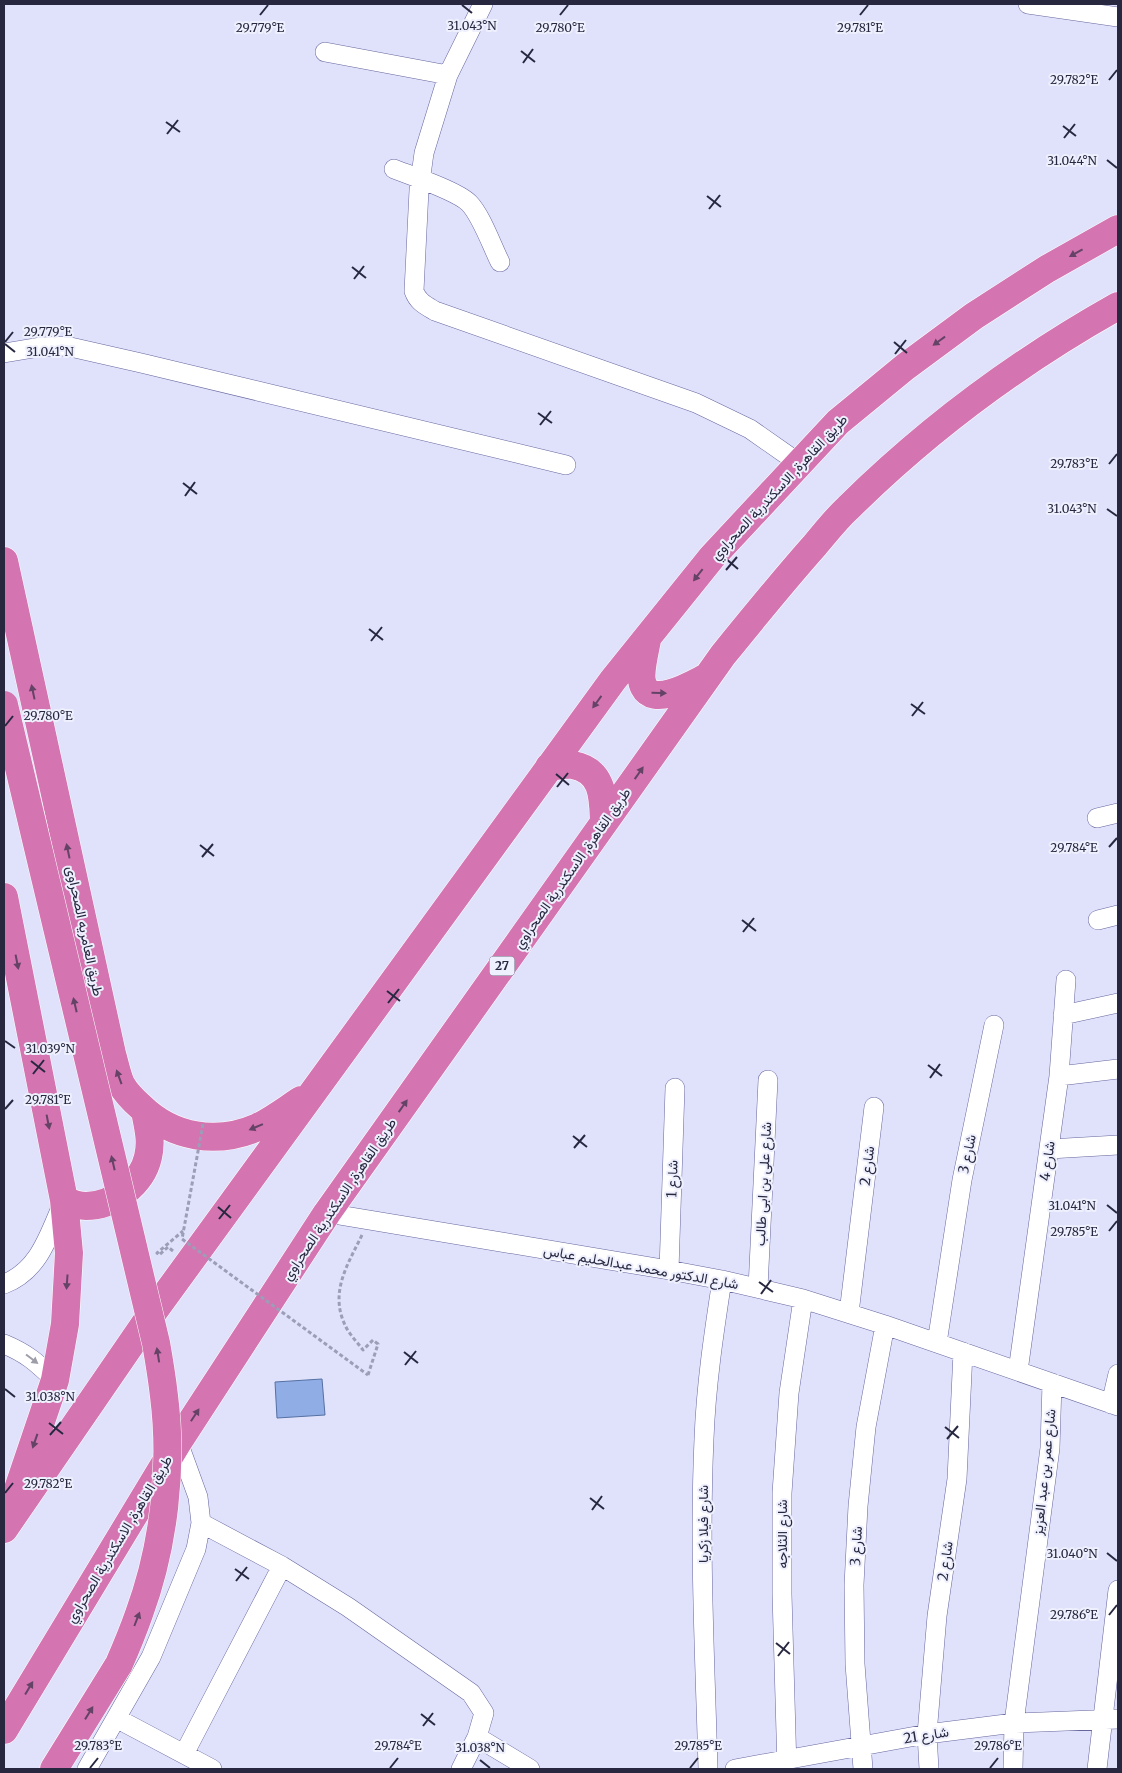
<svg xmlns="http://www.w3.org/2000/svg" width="1122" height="1773" font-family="Merriweather,Vazirmatn,serif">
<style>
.building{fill:#90ade5;stroke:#5570a3}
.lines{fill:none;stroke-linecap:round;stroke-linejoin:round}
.minor-casing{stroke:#66669e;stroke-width:20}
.highway-casing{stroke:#fff;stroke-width:29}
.path{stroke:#9c9eb7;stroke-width:3;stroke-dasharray:4 2.5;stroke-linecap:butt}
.minor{stroke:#fff;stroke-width:19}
.highway{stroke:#d474b0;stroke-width:28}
.highway-bridge-casing{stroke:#fff;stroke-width:29;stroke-linecap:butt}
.path-bridge{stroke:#9c9eb7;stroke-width:3;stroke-dasharray:4 2.5;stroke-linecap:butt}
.highway-bridge{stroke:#d474b0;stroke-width:28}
.oneway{fill:#644367}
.oneway2{fill:#9e9ea9}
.ticks{fill:none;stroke:#272840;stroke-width:2}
.labels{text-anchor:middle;stroke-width:4;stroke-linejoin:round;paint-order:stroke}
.shield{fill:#eff0fd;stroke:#636479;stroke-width:1}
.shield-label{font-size:12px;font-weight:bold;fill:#272840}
.street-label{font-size:14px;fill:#272840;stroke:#eff0fd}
.ticks-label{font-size:12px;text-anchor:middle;fill:#272840;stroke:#eff0fd;stroke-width:4;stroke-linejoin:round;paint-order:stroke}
</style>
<rect width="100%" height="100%" fill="#e0e2fb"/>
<path class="building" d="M322,1379l3,36 -48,3 -2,-36z"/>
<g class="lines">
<g class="minor-casing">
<path id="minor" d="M483,4l-35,71 -24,78 -5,37 -5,101c4,11 11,14 21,20l261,92 54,26 50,35
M1028,4l90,13
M325,52l123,23
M394,169c18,7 63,22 75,34 12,12 23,43 31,59
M4,353l36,-6 26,-1 75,17 425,102
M1097,818l21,-5
M1098,920l20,-5
M1063,1015l55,-12
M1059,1076l59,-7
M1049,1149l69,-4
M327,1213l342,57 53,10 81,19 82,26 233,81
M669,1270l6,-182
M4,1284c35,-13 45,-49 59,-81
M758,1288l10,-208
M849,1313l25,-206
M937,1343l25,-163 32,-155
M4,1344c24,10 33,19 51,36
M1018,1371l41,-295 7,-96
M1111,1404l7,-30
M201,1523l81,43 66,41 123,86 13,20 -7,24 -16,32
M116,1718l96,51
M477,1737l53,32
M184,1754l98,-188
M87,1769l64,-112 45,-108 5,-26 -3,-26 -20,-55
M708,1769c-3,-110 -9,-220 -4,-330 2,-54 10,-107 18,-159
M735,1769l192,-35 87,-11 104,-4
M787,1769l-5,-175v-101l7,-100 14,-94
M863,1769l-8,-105 -1,-79 4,-79 8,-79 19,-102
M929,1769l-2,-35 10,-118 20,-137 6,-127
M1013,1769l1,-46 36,-275 2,-65
M1097,1769l21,-179"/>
</g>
<g class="highway-casing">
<path id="highway" d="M4,561l108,493c3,10 5,21 9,30 5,9 12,16 20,23 32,31 76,38 117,20 15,-7 29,-18 43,-27
M647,640c-2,11 -9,37 -3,47 10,20 49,-3 61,-9
M549,767c8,-1 17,-3 24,-2 31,6 30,33 31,57
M4,897l60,303 5,53 -4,71 -10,56 -39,115
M64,1200c7,3 14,6 22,6 27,0 56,-22 62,-49 4,-16 0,-30 -3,-46
M4,1529l147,-214 462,-635 99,-123 126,-135 67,-55 69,-51 73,-47 71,-40
M4,1730l174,-288 149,-229 396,-558c30,-37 60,-74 92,-110 11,-13 21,-26 33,-37 80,-79 172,-147 270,-202
M54,1769l65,-105"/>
</g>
<path class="path" d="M362,1235c-15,31 -34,59 -15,94 4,7 11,14 16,21l10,-10 5,4 -10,31
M173,1251l-5,-4 -9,8 -2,-2 26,-22"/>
<use href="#minor" class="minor"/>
<use href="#highway" class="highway"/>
<g class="highway-bridge-casing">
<path id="highway-bridge" d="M4,705l152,638c3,17 6,35 8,53 9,71 0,150 -25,218 -6,17 -13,34 -20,50"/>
</g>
<path class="path-bridge" d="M203,1124l-21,115 186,136"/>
<use href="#highway-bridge" class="highway-bridge"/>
</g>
<defs><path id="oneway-solid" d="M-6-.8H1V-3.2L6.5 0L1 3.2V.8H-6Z" transform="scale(1.25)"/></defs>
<g class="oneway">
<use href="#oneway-solid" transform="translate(1076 253) rotate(151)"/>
<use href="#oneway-solid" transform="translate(939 341) rotate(144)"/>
<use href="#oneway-solid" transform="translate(698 575) rotate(128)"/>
<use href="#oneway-solid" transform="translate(33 692) rotate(-102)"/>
<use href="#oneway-solid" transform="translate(659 693) rotate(2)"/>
<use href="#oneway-solid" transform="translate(597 702) rotate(126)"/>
<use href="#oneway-solid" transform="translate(639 773) rotate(-55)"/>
<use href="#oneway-solid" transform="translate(68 851) rotate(-102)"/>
<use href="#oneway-solid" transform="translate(17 962) rotate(79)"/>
<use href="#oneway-solid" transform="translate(75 1005) rotate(-103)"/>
<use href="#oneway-solid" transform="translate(119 1077) rotate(-110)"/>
<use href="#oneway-solid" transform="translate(403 1106) rotate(-55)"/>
<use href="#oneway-solid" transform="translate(48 1122) rotate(79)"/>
<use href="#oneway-solid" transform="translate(256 1127) rotate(157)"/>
<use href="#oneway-solid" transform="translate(113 1163) rotate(-103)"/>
<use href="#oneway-solid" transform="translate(67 1282) rotate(94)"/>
<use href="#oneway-solid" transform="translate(158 1355) rotate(-99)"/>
<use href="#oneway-solid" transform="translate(195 1415) rotate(-57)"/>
<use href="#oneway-solid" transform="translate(35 1441) rotate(109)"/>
<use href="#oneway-solid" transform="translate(137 1619) rotate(-69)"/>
<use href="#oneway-solid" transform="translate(29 1688) rotate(-59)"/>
<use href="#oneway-solid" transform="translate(89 1713) rotate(-58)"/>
</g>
<use class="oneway2" href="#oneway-solid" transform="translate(32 1359) rotate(37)"/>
<path class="ticks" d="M462,5l10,8M260,15l8,-10M560,15l8,-10M860,15l8,-10M521,51l14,11M523,63l10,-14M1109,80l8,-10M166,122l14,10M1063,126l13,10M167,134l11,-14M1064,138l11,-14M1107,160l10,8M707,196l14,11M709,209l11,-14M352,267l14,11M354,279l10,-13M5,342l8,-10M894,342l13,11M5,344l10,8M895,354l11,-14M538,413l14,10M540,425l11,-14M1109,464l8,-10M183,483l14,11M185,496l10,-14M1107,509l10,7M725,558l13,11M726,570l11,-13M369,629l14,11M371,641l11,-14M911,704l14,10M912,716l11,-14M5,726l8,-10M556,774l13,11M557,787l11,-14M200,845l14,11M1109,847l8,-9M202,857l11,-13M742,920l14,11M743,932l11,-14M387,991l13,10M388,1003l11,-14M5,1041l10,7M31,1061l14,11M928,1065l14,11M33,1074l11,-14M930,1078l10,-14M5,1109l8,-9M573,1136l14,11M574,1148l11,-13M1107,1205l10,8M218,1207l13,11M219,1219l11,-14M1109,1231l8,-10M759,1282l14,10M761,1294l10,-14M404,1352l14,11M405,1365l11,-14M5,1389l10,8M49,1423l14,11M945,1427l14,11M50,1435l11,-13M947,1439l11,-13M5,1493l8,-10M590,1498l14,11M592,1510l10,-14M1107,1553l10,8M235,1569l14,10M236,1581l11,-14M1109,1615l8,-10M776,1643l14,11M778,1656l11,-14M421,1714l14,11M423,1726l10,-13M480,1760l10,8M90,1768l8,-10M390,1768l8,-10M690,1768l8,-10M990,1768l8,-10"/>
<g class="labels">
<rect class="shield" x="489.5" y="956.5" width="25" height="19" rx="4"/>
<g class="shield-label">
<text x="502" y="970">27</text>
</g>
<g class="street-label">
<text transform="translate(779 487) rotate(-47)" y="5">طريق القاهرة, الاسكندرية الصحراوي</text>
<text transform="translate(572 868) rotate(-55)" y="5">طريق القاهرة, الاسكندرية الصحراوي</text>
<text transform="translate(85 931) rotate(78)" y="5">طريق العامريه الصحراوى</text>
<text transform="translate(967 1154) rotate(-78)" y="5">شارع 3</text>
<text transform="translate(1047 1161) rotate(-82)" y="5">شارع 4</text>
<text transform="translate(867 1166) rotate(-83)" y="5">شارع 2</text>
<text transform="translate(672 1179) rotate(-88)" y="5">شارع 1</text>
<text transform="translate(763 1184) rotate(-87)" y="5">شارع على بن ابى طالب</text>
<text transform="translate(339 1199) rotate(-56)" y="5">طريق القاهرة, الاسكندرية الصحراوي</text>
<text transform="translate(641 1267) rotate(10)" y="5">شارع الدكتور محمد عبدالحليم عباس</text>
<text transform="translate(1044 1472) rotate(-84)" y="5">شارع عمر بن عبد العزيز</text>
<text transform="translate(703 1524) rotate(-90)" y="5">شارع فيلا زكريا</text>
<text transform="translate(782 1534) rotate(-90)" y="5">شارع الثلاجه</text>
<text transform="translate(119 1539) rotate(-59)" y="5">طريق القاهرة, الاسكندرية الصحراوي</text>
<text transform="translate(856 1546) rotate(-87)" y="5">شارع 3</text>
<text transform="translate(945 1561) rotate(-82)" y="5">شارع 2</text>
<text transform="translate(926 1735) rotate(-9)" y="5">شارع 21</text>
</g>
</g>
<g class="ticks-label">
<text x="472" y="30">31.043°N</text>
<text x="560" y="32">29.780°E</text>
<text x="260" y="32">29.779°E</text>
<text x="860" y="32">29.781°E</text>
<text x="1074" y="84">29.782°E</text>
<text x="1072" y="165">31.044°N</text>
<text x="48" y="336">29.779°E</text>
<text x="50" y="356">31.041°N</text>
<text x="1074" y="468">29.783°E</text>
<text x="1072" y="513">31.043°N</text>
<text x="48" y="720">29.780°E</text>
<text x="1074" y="852">29.784°E</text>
<text x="50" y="1053">31.039°N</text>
<text x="48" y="1104">29.781°E</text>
<text x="1072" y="1210">31.041°N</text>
<text x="1074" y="1236">29.785°E</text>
<text x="50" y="1401">31.038°N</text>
<text x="48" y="1488">29.782°E</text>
<text x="1072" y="1558">31.040°N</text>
<text x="1074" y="1619">29.786°E</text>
<text x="98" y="1750">29.783°E</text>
<text x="398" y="1750">29.784°E</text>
<text x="698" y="1750">29.785°E</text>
<text x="998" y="1750">29.786°E</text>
<text x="480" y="1752">31.038°N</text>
</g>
<rect width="1122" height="1773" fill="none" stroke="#272840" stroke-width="10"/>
</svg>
